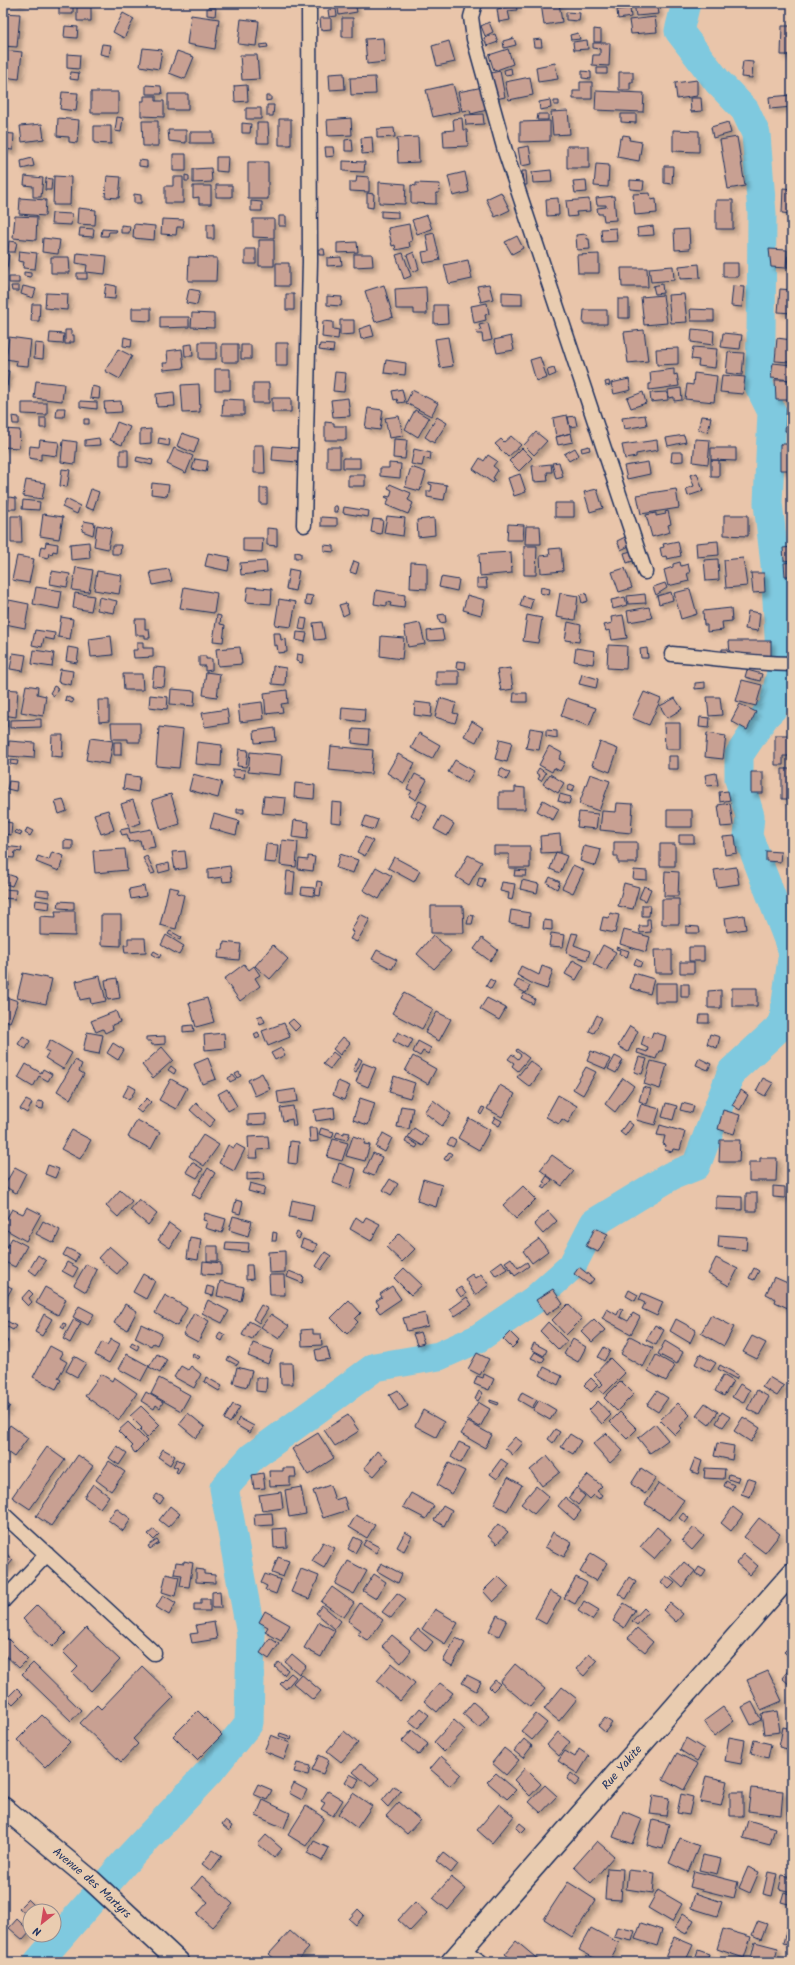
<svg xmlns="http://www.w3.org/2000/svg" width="795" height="1965" font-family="Kalam,sans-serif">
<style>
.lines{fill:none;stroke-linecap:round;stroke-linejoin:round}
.river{stroke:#7fc9df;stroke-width:29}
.building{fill:#c8a092;stroke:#1b2f5e;filter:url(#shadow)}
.minor-casing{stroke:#1b2f5e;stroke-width:17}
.secondary-casing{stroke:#1b2f5e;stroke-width:23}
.minor{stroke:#e9ccb0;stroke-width:14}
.secondary{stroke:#e9ccb0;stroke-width:20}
.labels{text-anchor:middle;stroke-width:3;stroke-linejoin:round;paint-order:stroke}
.street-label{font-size:12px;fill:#1b2f5e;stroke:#e9ccb0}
</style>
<defs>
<filter id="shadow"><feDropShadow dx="3.5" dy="3.5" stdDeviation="2" flood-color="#0004"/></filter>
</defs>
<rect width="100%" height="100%" fill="#e9c5aa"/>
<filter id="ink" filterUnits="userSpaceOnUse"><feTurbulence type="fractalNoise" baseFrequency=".025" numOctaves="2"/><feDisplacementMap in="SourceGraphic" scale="8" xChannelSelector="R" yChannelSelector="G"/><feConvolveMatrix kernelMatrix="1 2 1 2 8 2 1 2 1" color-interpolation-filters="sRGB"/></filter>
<g filter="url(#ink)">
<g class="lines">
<path class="river" d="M686,3l-7,28 39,51 27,28 11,24 6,80 -1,125 -2,47 13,26 -4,91 7,61 6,108 -8,36 -8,8 -26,39v24l11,37 -2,20 44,114
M38,1962l87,-100 86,-92 38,-47 2,-89 -27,-146 28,-31 123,-90 64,-11 38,-17 57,-39 38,-34 22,-43 77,-47 25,-10 36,-95 51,-47 9,-65"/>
</g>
<path class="building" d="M3,3h19v2z
M59,3h14v11h-14z
M337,3h18l2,9 -18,3z
M499,3h16l-15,3z
M541,3h18l3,19 -18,3z
M612,3h18l1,3 -18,2z
M634,3h23l2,11 -23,2z
M516,5l1,5 -9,1 2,9 -11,2 -2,-13z
M77,7h14v14h-14z
M207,8h9l-1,8 -8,-1z
M630,8l1,9 -13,2 -1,-9z
M336,9l1,7 -8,1 -1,-7z
M566,12l14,1 -1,8 -13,-1z
M3,13l17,1 -3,33 -14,-1z
M123,13l11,6 -10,19 -11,-6z
M191,15l28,4 -4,30 -28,-5z
M655,17l2,15 -26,2 -2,-14z
M320,18h11v11l-10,1z
M342,18h11v19h-11z
M241,19l18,2 -3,25 -18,-2z
M489,22l4,10 -8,4 -4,-10z
M65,26l13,1 -1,11 -13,-1z
M782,26h10v29h-11z
M594,29l7,1v12h-7z
M578,33l2,6 -9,1 -1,-5z
M495,34l3,8 -11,4 -3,-8z
M383,38l2,24 -18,2 -2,-25z
M514,38l2,7 -12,3 -1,-7z
M541,39l1,8h-8l-1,-7z
M587,40l1,9 -14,1 -1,-8z
M449,41l6,21 -18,4 -5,-20z
M593,43h17l-1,23 -17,-1 1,-10h7v-6l-7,-1z
M102,44l9,1 -2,11 -9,-2z
M267,44l1,3 -8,1v-3z
M143,48l19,2 -3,19 -19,-3z
M508,49l5,15 -19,7 -5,-16z
M3,50l19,2 -3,27 -16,-2v1z
M177,51l17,6 -9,22 -16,-6z
M67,54l13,1 -1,14 -12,-1z
M240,55h17l2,24 -17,1z
M743,61l10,1 -1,16 -11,-1z
M555,63l3,16 -20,3 -2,-15z
M511,68l1,6 -7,1 -1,-5z
M597,68h10v6h-10z
M500,71l5,26 -9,2 -5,-26z
M582,71l9,1v7l-9,-1z
M71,72l8,1 -1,7 -8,-1z
M619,72h14v10h-3v8h-11z
M344,73l1,16 -15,1 -1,-16z
M375,77l1,17 -25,1 -1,-17z
M530,77l3,18 -24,5 -4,-18z
M697,80v16l-20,3 -2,-16z
M580,82h12v17h-19v-8h7z
M453,84l7,27 -27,6 -7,-27z
M146,85l15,1 1,8h-16z
M247,85l1,16 -13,1 -1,-16z
M483,87l4,23 -16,4 -1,-4 -8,1 -4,-19z
M596,91l48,2 -1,19 -48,-2z
M62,92l16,1 -2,18 -16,-2z
M91,92h27v21h-27z
M168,94h20v16h-20z
M792,95v12l-22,2 -1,-12z
M144,96h12v5h8v16l-23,-1v-15h3z
M266,96h5v4l-5,1z
M690,98h11l1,13 -11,1z
M550,100l1,8 -11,2 -1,-8z
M554,101h5v4h-5z
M267,105h7l-1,11h-6z
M246,108h15v11h-15z
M568,111l2,23 -17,1 -2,-23z
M483,114l1,10 -18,1 -1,-10z
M538,114h10v6h-11z
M621,114h15v9l-15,-1z
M117,117l6,1 -2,14 -6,-1z
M58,118l21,2 -2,23 -8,-1v-5l-12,-1z
M351,118l1,17 -24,1 -1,-16z
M462,118l1,12h4l1,16 -24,1 -1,-16 11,-1 -1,-11z
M279,119h12v26h-12z
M142,121h16v25h-15z
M550,121v20l-30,1v-20z
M3,122v11l11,1 -1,16 -10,-1z
M728,122l3,11 -18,5 -2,-11z
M242,123l9,1 -1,9h-8z
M257,123h11l1,20h-12z
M42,124l2,15 -22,3 -2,-16z
M94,126h17v18l-17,-1z
M394,128l1,9 -18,1v-9z
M168,130h18v13l-17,-2z
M673,130l26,1v21l-26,-1z
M190,132h23v11h-23z
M623,135l7,1 -1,4 13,2 -3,19 -22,-4 3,-19 2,1z
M372,137l1,16 -11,1 -1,-16z
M418,137l1,25 -21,1 -1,-25z
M737,137l8,49 -17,3 -8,-49z
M352,139l1,12h-8v-11z
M529,146l3,18 -11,2 -3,-18z
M567,146h22v22h-22z
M325,147h8l1,9 -8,1z
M173,154h13v17h-13z
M216,157h12l-1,15 -11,-1z
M32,158l2,8 -12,3 -1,-8z
M139,160l8,1v6l-8,-1z
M343,161l22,1 -1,10 -21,-1z
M248,162h20v37h-20z
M596,164l13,1 -1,22 -14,-1z
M664,166h9l-1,18 -8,-1z
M211,168l1,14 -19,1v-14z
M551,170l1,12 -19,1 -1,-11z
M522,171h4l1,14h-4z
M465,172l4,20 -16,4 -5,-20z
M185,175l4,1v5h-4z
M25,176l18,2 -2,19h-8v-11l-9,-1z
M54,176l17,1 -1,28h-17z
M107,176l14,1 -2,21 -14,-1z
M357,176l12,1v15l-19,-1v-9h6z
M173,177h10v26h-18v-17h8z
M46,178l6,1 -1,11h-6z
M586,180l1,12 -12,1 -2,-12z
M630,180l14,1 -1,9 -13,-1z
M379,182l27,2 -1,20 -26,-1z
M416,183l24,1 -1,9h-3v11l-25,-1v-18l5,1z
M216,185h16v12h-16z
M193,186h18v18h-12v-7l-6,1z
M783,188l9,1v25l-10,-1z
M501,192l9,18 -15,7 -9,-18z
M367,193l7,1 -1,14 -6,-1z
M650,193l1,7 5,-1 1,14 -22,2 -2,-21z
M134,194l7,1v8h-7z
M614,196l2,24 -12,1 -1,-7h-5l-1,-6 9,-1v-2h-9l-1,-7z
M20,198l26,2 -1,16 -26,-2z
M558,198l1,17 -12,1 -1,-17z
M589,199l1,12 -14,1 1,4 -9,1 -2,-16z
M716,200h17v29h-17z
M251,201l11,1v9h-11z
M78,208l18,2 -1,15 -18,-1z
M381,211l17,1v6l-17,-1z
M52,213l20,1 -1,11 -20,-1z
M427,215l5,14 -15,5 -5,-14z
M15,216l22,1 -1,23 -23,-2z
M279,216h7v10h-7z
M162,219l22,1 -1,7h-6l-1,8 -15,-1z
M253,219h21v19l-21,-1z
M134,224l21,2 -1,14 -21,-2z
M207,224h7v15h-7z
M409,224l3,17 -3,1 1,5 -14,3 -1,-5 -3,1 -4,-18z
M121,225l9,1 -1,7h-8z
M653,226l1,9 -16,1 -1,-8z
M80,228l14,1 -1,8 -14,-1z
M616,228l1,13 -15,1 -1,-13z
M102,229l15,1 -1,2h-7l-1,4h-7z
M689,229l1,20 -15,1 -1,-20z
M434,233l6,27 -16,3 -2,-11 7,-1 -3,-16z
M586,234l1,5h2l1,10 -13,1 -1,-15z
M517,236l6,12 -11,6 -7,-12z
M43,238l17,2 -2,14 -16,-2z
M259,240h15v26h-15z
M9,241l8,1 -2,10h-7z
M357,242l1,10 -21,1v-10z
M245,249h11v15h-11z
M319,249h5l1,6h-6z
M769,249l18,1 -1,18 -15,-1z
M19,251l18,2 -2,16 -12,-1 1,-6 -6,-1z
M414,252l5,17 -6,3 -6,-17z
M77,253l30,3 -2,18 -19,-2 1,-7 -11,-2z
M403,253l8,23 -7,3 -8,-24z
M3,254l6,1 -2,13h-4z
M354,254h18l1,12 -19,1z
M599,254v19h-21l-1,-18z
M788,256l4,1v10h-5z
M51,257h18l1,16h-19z
M189,257l28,1 -1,23h-28z
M341,257l1,8 -15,1v-8z
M468,260l4,19 -23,5 -5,-19z
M276,263h13v23h-13z
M723,263h15v14h-15z
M699,264l1,14 -20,1 -1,-13z
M673,266l1,14 -23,2 -2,-14z
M621,268h26l1,19h-26z
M24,272l7,1v4l-7,-1z
M77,273h10v6h-10z
M9,277h10v6h-10z
M106,284l10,2 -1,13 -11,-1z
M489,284l4,15 -12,3 -4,-16z
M662,284l1,9 -8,1 -2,-8z
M3,285h2l3,16h-5z
M384,285l9,32 -18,5 -10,-31z
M11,286h8v5h-7z
M23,286l13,3 -3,9 -12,-4z
M733,286l11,1 -2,20 -11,-1z
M426,287l1,27h-13v-5h-18l-1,-20z
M189,289l11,2 -3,14 -11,-2z
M780,289l12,1v23l-14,-1z
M502,292l20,1v12h-20z
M46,293l22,1 -1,16 -22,-2z
M286,294h8v16h-8z
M684,294l3,28 -16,1 -3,-28z
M663,295l4,28 -23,2 -3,-28z
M327,296l15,1 -1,9 -14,-1z
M618,299h11v19h-11z
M487,303l2,11 -4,1 1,5 -12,3 -3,-17z
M32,304h8l-1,17h-8z
M434,305h13l1,18 -14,1z
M132,308h19v13l-19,-1z
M690,309l24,1v11h-23z
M584,310h23v14h-24z
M192,313l22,1v14l-23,-1z
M160,317h29v10l-29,1z
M340,320h14v14l-14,1z
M323,321l10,1v7l6,1 -1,9 -16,-2z
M488,323l4,17 -9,2 -1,-8h-5l-1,-3 5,-1 -2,-5z
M371,325l3,11 -13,3 -2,-10z
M692,329l22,2 -1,14 -22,-3z
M65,330h6v5h3v7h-4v2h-5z
M644,330l4,31 -20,2 -4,-31z
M50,333l14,1 -1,10 -14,-1z
M723,333l19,2 -2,14 -19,-2z
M511,336l3,14 -17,3 -3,-13z
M9,337l22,3 -3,26 -12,-1 1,-4 -11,-2z
M124,337l8,2 -1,8 -8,-1z
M448,337l5,29 -13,2 -5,-29z
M777,338l15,2 -2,22 -15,-1z
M199,342h17v17h-17z
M35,343l9,1 -1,15 -9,-1z
M276,343h12v23h-12z
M192,344l1,12h-8l-1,-11z
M222,344h16v18h-16z
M320,344l14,1 -1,7 -14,-2z
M3,345h2l-2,17z
M241,345h10v14h-10z
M693,347l24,2 -2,19 -17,-2 1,-6 -8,-1z
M678,348v16l-21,1 -1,-16z
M118,349l14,7 -12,23 -15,-8z
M182,349l2,19 -20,2 -1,-7h5l-1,-12z
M728,352l16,1 -2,22 -16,-2z
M540,357l7,21 -11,3 -6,-21z
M386,360l20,3 -1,12 -21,-2z
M773,363l19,2v15l-21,-2z
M554,368l2,6 -7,3 -2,-7z
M215,369h15v21h-15z
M674,369v6l3,-1 2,12 -30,4v-6h2l-1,-12z
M3,370l6,1 -2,15 -4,-1z
M335,372l11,1 -2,19 -11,-1z
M694,373l23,3 -3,26 -29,-3 2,-15 6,1z
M722,375l23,2 -2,17 -23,-2z
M629,379l2,11 -17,4 -3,-11z
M775,380h13l1,20h-13z
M36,381l28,3 -2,17 -28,-3z
M609,381l1,4 -4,1 -1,-4z
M253,383h16v20h-16z
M199,384l1,28 -17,1 -2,-28z
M92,386l8,2 -1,11 -9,-1z
M681,388l1,12 -8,1v-4l-5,1 -1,-8z
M402,389l3,13 -7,1 -1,-4 -3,1 -2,-9z
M412,390l26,13 -7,13 -25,-13z
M174,392l1,14 -18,1 -1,-13z
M643,392l3,11 -15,5 -4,-10z
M667,392l1,8 -17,2 -1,-9z
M272,398h19v14h-19z
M348,398l2,18 -17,1 -2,-17z
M223,399l21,1v15h-22z
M80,401l17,1v7l-17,-2z
M121,401l1,11 -17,1 -1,-11z
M22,403h25v12l-25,-1z
M787,406l5,1v25l-7,-1z
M57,408h8l-1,9h-8z
M368,408l15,2 -3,20 -15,-2z
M415,410l14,8 -11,19 -13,-8z
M567,415l4,18 -15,4 -3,-19z
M645,415l2,10 -23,4 -2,-11z
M12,416l7,1v7h-6z
M399,416l4,20 -14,2 -4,-20z
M575,416l2,10 -7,1 -2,-10z
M701,416l10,1 -3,15 -10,-2z
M437,417l10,6 -13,20 -9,-6z
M40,418h6v10h-6z
M84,419h5v5h-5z
M117,422l13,5 -8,18 -12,-5z
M325,422l9,1v3h12v14h-21z
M3,429l17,1 -1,18 -16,-1z
M151,429v14l-11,1v-14z
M536,432l11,9 -13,14 -10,-10z
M182,433l17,6 -5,14 -17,-7z
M571,433l2,9 -15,3 -2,-8z
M684,435l2,7 -18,4 -2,-8z
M511,436l10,9 -13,12 -13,-13 6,-5 3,3z
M99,438l1,7 -15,1v-6z
M159,438l11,2 -1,6 -11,-2z
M394,439l13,1 -2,19 -12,-1z
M695,439l15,1 -2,24 -15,-2z
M40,440l19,2 -2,14 -16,-2v6l-12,-2 1,-12 9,1z
M63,440l14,2 -2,22 -14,-2z
M657,440l1,10 -22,4v3l-11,2 -3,-14z
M780,444h12v26h-12z
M254,445h10l1,28h-11z
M273,446l26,2 -1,14 -26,-2z
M589,446l1,4 -8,2 -1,-4z
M327,447h13v21h-13z
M174,448l19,8 -7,17 -19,-9z
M522,448l10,10 -13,13 -10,-10z
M575,448l4,7 -10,6 -5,-7z
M711,448h25v13l-25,-1z
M414,449l17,4 -1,7 -6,-2 -2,8 -11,-2z
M120,450h8v16h-8z
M672,452h11v9l-12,1z
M488,455l9,6 -4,5 5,4 -5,8 2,1 -2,4 -20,-14 7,-11 4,3z
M137,457l16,3 -1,5 -16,-4z
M343,458h17v10h-17z
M195,459l13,2 -2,11 -14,-3z
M711,460h8v17h-8z
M559,462l4,15 -7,2 -4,-16z
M648,462l2,12 -23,5 -3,-13z
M389,463l12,1 -1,14 -20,-2v-8h9z
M551,464l1,8h-5l1,9 -14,1 -2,-16z
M411,467l15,5 -6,19 -15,-4z
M62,469l8,1 -3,17 -7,-1z
M697,473l6,18 -15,5 -2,-7 8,-3 -4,-11z
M520,474l6,18 -12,4 -6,-18z
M348,475h17v11h-17z
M26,480l19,3 -3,16 -19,-3z
M429,482l18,3 -3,15 -17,-3v-6h4l1,-6 -3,-1z
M152,483l17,2 -2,11 -16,-2z
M390,484l21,9 -3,7 5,3 -5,11 -22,-9 3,-6 -4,-2 1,-1 4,1 2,-7 -4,-2z
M260,488h7v16h-7z
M91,489l8,3 -6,18 -8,-3z
M597,489l6,19 -13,4 -6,-20z
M676,489l3,19 -38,6 -4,-19z
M9,497l7,1v11h-8z
M66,499l14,7 -3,8 -15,-7z
M23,500l17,2 -1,8 -17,-1z
M555,503h19v14h-19z
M334,506h3l1,6h-4z
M344,507l25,4 -1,6 -25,-4z
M668,511l3,13 -3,1 2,7 -18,5 -6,-22 10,-2v3l10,-2 -1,-2z
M43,514l20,3 -4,22 -19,-3z
M724,515h24v21l-24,-1z
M11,516h10l1,27h-11z
M387,516l18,2 -2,18 -19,-3z
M321,517l16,1v8h-16z
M434,518l1,17 -17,2 -1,-17z
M373,519l10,1 -2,14 -10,-2z
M84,521l11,2 -2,12 -11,-4z
M508,524l16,1 -1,15h-16z
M97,525l15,3 -4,21 -14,-3z
M526,526h14l1,18h-16z
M267,528l10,1v17l-10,-1z
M631,534l4,9 -14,7 -4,-9z
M243,538h20l-1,14 -19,-1z
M678,541l3,15 -14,3 -1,-3 -4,1 -2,-9 4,-1 -1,-3z
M718,541l1,14 -22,2 -1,-14z
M46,542l12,2 -1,8 -4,-1 -1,3 -3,-1 -1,5 -9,-2 2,-10 4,1z
M89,542l1,16 -19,2 -1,-16z
M112,545h9l-1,9h-8z
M324,545l10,1v6l-10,-1z
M524,546h13l-1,29h-12z
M792,547v13l-8,1 -1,-13z
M561,548l2,23 -22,2 -1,-17 10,-1 -1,-6z
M638,549l3,9 -14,5 -3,-10z
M295,552l6,1v5h-6z
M511,552l1,21 -32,3 -1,-22z
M208,553l22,4 -2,14 -23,-5z
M17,556l17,3 -5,24 -17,-3z
M743,558l4,28 -21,2 -2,-28z
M718,559l1,21 -13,1 -2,-21z
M266,561l1,11 -26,3 -1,-12z
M354,561l5,2 -3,11 -6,-2z
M411,562l16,1v26l-17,-1z
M680,562l1,4 7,-2 2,9h-3l2,8 -21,5 -4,-16 9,-3v-3z
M792,562v20h-2v-6h-5l-1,-13z
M76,567l17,3 -4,22 -17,-2z
M625,568l7,20 -13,4 -7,-20z
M169,569l3,12 -19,4 -3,-13z
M289,569l10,2 -4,20 -9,-2z
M52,571l18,3 -3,13 -17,-3z
M97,571l25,4 -3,19 -25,-4z
M751,573h13l1,19 -12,1z
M441,577l18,3 -2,11 -18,-4z
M486,578l1,10h-10v-9z
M665,583l2,5 -11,7 -3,-8z
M790,584h2v10h-2z
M36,587l26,4 -3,18 -26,-5z
M184,587l33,6 -3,20 -34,-5z
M248,587l24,2 -1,15 -25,-2z
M541,587l9,2 -1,6 -9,-2z
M690,589l7,25 -16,5 -7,-26z
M376,590l29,5 -1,13 -14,-2 1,-3 -4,-1v4l-13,-2z
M671,592l2,8 -14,4 -2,-8z
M75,593l19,3 -3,15 -18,-3z
M560,593l18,3 -3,24 -19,-3z
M586,593l2,8 -6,2 -2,-8z
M645,594l1,9 -18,1 -1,-8z
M306,595l7,1 -2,9 -6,-1z
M467,595l18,5 -4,15 -18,-5z
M523,596l10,3 -3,10 -10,-3z
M99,597l18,4 -3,12 -17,-3z
M625,597l2,8 -14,4 -2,-9z
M279,599l17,3 -5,25 -16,-2z
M9,600l20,4 -4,24 -20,-4z
M346,603l3,10 -6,3 -4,-11z
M649,607l3,11 -23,4 -2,-11z
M731,608l1,13 -10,1 1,8 -16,2v-7h-3l-1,-14z
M748,611l12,2 -2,18 -13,-2z
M445,614l1,8 -6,1 -2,-8z
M217,615l4,1 -1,8 5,1 -2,17 -10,-1z
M527,615l15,3 -4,25 -15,-2z
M623,615l4,23 -15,2 -2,-10 -4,1 -2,-6 8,-2 -1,-6z
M61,617l12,2 -3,20 -12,-2z
M301,618l6,1 -2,11 -6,-1z
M135,619h10v10h4l1,9h-5v-3h-9z
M322,622l3,17 -10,1 -2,-17z
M568,622l13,3 -2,17 -14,-2z
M420,623l5,21 -17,3 -4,-21z
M442,629l2,11 -16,1 -1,-10z
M35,630l20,3 -1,7 -10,-2 -2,9 -10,-2z
M297,632l10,1 -2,9 -9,-2z
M273,633h7l1,7 5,-1 1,13 -9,1 -1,-8 -3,1z
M111,636l2,19 -22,2 -2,-18z
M381,636l23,2 -2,21 -22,-3z
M729,641h42v17l-41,-3z
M137,642h6v6h10v9l-19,1 -1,-8h4z
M608,645l19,1 -1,23 -19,-1z
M68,647l11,2 -2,14 -11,-2z
M240,647l2,17 -24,2 -2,-17z
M576,648l19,3 -2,13 -19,-3z
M647,648l1,10h-7l-1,-9z
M722,649h6v6h-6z
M34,650l20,3 -2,14 -20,-3z
M13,653l13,2 -3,16 -13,-2z
M297,654l6,1 -1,8 -6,-2z
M199,656h7v3h6v11l-7,1v-5h-6z
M457,661l9,1 -1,7 -9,-1z
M273,666l13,2 -1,17 -13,-1z
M154,667l12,1 -2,19 -12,-1z
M510,668l3,21 -12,2 -4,-21z
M60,669l13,2 -2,14 -13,-3z
M747,670l15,4 -2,7 -15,-4z
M436,671h23v14h-23z
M206,672l14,2 -3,23 -14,-2z
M123,674h19l1,16h-19z
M582,674l16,5 -2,9 -17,-4z
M742,680l20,5 -6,21 -20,-5z
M705,682v6l-10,1v-6z
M26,685l12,2 -1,7 9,2 -3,20 -22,-4z
M54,686l4,2 -4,8 -4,-3z
M3,689l15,1 -2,27 -13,-2z
M171,689l24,2 -1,15 -24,-2z
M287,690l1,13 -7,1 2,8 -17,2 -2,-21z
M644,692l17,7 -12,26 -17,-7z
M514,693h13v9h-14z
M150,695l18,2 -1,12 -18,-2z
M66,696l8,4 -2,3 -7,-3z
M707,697h13l2,18 -13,1z
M440,698l16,5 -3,10 5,1 -3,9 -20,-6z
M567,698l29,10 -7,18 -28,-10z
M675,698l7,11 -15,9 -7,-12z
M98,700h11v21l-10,1z
M262,702l2,17 -24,3 -2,-17z
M415,702l17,2 -1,13 -17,-2z
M740,704l16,8 -9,18 -16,-9z
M342,707l23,2 -1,13 -23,-3z
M227,709l2,14 -24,4 -3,-14z
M700,717l10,1 -1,10 -10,-1z
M3,719h4v8h-4z
M41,719v8l-31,1v-8z
M472,721l11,7 -7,14 -12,-6z
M111,723h29v19h-12v-3h-16z
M664,723h16v26h-15z
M159,727l24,3 -4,38 -23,-2z
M275,728l1,13 -21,2 -1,-12z
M530,728l13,2 -4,20 -13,-2z
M353,729l16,1 -1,15 -16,-2z
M546,730l11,1v7l-11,-2z
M419,733l21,12 -8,14 -21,-11z
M707,733l19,3 -3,23 -18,-2z
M52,735h11l-1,22 -11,-1z
M775,735h17v21h-9v9h-8z
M3,738h4l-1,11h-3z
M90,738l23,3 -4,23 -23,-4z
M500,739l12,3 -5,20 -12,-3z
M9,741l26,2 -1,15 -26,-2z
M114,742h7v13h-7z
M197,742l25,3 -1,21 -26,-2z
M600,742l18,7 -8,23 -18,-7z
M331,746l42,4 -2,24 -42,-4z
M549,746l13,7 -3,6 6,3 -5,9 -6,-3 -2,4 -13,-7z
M239,749l9,1 -2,17 -9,-1z
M250,752l32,3 -2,20 -32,-3z
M398,754l17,9 -11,20 -17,-10z
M668,756h10v13h-10z
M11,760l7,1 -1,4 -7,-1z
M455,760l19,11 -7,12 -19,-11z
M501,768l9,5 -4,7 -8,-4z
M539,768l7,5 -5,8 -3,-2 2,-3 -4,-3z
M233,769l12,1 -1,8 -11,-1z
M782,769h10v30h-10z
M751,772h12v21h-12z
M716,773l2,12 -11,1 -2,-11z
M193,774l29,8 -4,16 -29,-8z
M415,774l12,6 -11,20 -7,-4 3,-5 -5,-2z
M550,774l14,9 -6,10 -15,-9z
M590,774l20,7 -11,30 -20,-7z
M125,775l15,2 -2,15 -15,-3z
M9,781l8,1 -1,9 -9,-2z
M295,783l20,2 -1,14 -20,-2z
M570,784l5,2 -3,6 -5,-2z
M515,787l10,1v21h-26v-17h16z
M728,791l2,9 -10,2 -1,-10z
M171,794l9,30 -19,6 -9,-30z
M560,794l11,3 -2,7 -11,-3z
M264,796l22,2 -2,17 -22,-2z
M63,799l4,12 -8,3 -4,-13z
M133,800l8,23 -12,4 -8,-23z
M543,800l16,9 -6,11 -16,-9z
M419,801l8,4 -8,15 -8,-5z
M332,802l10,1 -1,20 -10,-1z
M617,803l16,1 -2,29 -31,-3 2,-19 14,1z
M730,803l3,23 -12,1 -3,-22z
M237,809h7v4h-7z
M108,810l6,20 -13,4 -7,-20z
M667,810h25v17h-25z
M579,812l19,2 -2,15 -19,-2z
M214,814l25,7 -3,14 -26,-7z
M366,816l12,4 -4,10 -12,-4z
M441,816l13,8 -7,12 -13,-7z
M294,820l15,2 -2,17 -15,-2z
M3,821l9,2 -1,12 -8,-1z
M27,828l6,3 -3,5 -5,-3z
M129,828l1,5 21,-4 4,18 -13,2 -2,-9 -11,2 -2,-8 -5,1 -2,-5z
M16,830l6,3 -1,2 -6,-2z
M560,834l1,18 -20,1 -1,-17z
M679,835h15v8h-15z
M735,836l2,17 -12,2 -2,-18z
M365,837l8,4 -8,15 -8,-4z
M64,840l9,1v8h-9z
M282,840l16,2 -2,25 -16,-2z
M614,842h23v21h-19v-7h-4z
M266,844l12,1 -2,18 -12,-1z
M660,844h15v22h-15z
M3,846l19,2 -1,4 -6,-1 -1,7 -11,-1z
M494,846h36v22h-21v-14h-15z
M584,846l17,4 -5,16 -16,-5z
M125,849l2,21 -32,3 -2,-22z
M185,851l2,17 -12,2 -3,-18z
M766,851l15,1 -1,10 -14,-1z
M52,852l12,4 -5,15 -23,-9 2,-6 11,4z
M556,852l11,4 -7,17 -10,-4z
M340,854l18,6 -5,13 -17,-5z
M468,855l14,7 -13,23 -13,-8z
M147,856l8,17 -4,1 -8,-16z
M308,856l7,1 -2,14 -15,-2 1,-10 9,1z
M394,857l26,14 -6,11 -26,-14z
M169,863l1,7 -11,3 -2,-7z
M573,865l11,5 -11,23 -11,-5z
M230,866l2,15 -9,1 -1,-5 -14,2v-10z
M376,867l16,9 -13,23 -16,-9z
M736,867l3,17 -22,3 -3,-17z
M515,870l12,1 -1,5h-12z
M634,870l13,1v9l-14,-1z
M287,871l8,1 -2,21h-8z
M665,871l14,1 -1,24h-14z
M4,873l12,4 -4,9 -9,-3z
M550,877l10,5 -3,7 -10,-6z
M479,878l6,1 -3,9 -5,-2z
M522,880l17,4 -2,9 -17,-4z
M317,881l5,1 -2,14 -5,-1z
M502,882l13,2 -3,16 -4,-1 1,-6 -9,-2z
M624,883l15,4 -6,22 -15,-3z
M144,886l2,10 -15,3 -2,-10z
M644,886l7,3 -5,12 -7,-3z
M169,887l10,2 -2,4 7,2 -8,34 -16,-4z
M302,887l12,1 -1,8 -12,-2z
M3,889l13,1 -1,9 -12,-1z
M37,890l12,1v6l-13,-2z
M662,899h17v25h-17z
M36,900l14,2 -1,7 -14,-2z
M59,901l15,1v7l-16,-1z
M642,905h8l-1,11h-7z
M431,906h32l1,27h-33z
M511,910l19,3 -1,13 -20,-3z
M55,911h20v25l-35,-1v-19l16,1z
M610,913l9,2 -4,18 -15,-3 3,-13 6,1z
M360,914l10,5 -13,23 -7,-3 4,-7 -3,-1z
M101,915h20v31l-20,-1z
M469,915l5,1 -2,8h-5z
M744,915l2,14 -19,3 -2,-14z
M647,919h3l1,13 -11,1 -1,-7h8z
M544,920l8,1v9l-9,-1z
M686,926l13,1 1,6h-14z
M624,930l26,7 -4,15 -26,-8z
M170,931l11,6 -1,3 -12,-6z
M551,933l14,2 -2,12 -14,-1z
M572,933l6,1 -4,11 16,6 -3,9 -21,-7z
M166,935l18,11 -5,9 -18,-10z
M433,935l18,16 -17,18 -17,-15z
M128,938h17l1,14 -21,1 -1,-8h4z
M482,938l16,12 -8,11 -16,-12z
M224,942l17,2 -2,16 -21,-2 1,-8h4z
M273,945l15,14 -18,20 -15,-13z
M603,945l13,7 -10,19 -13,-7z
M617,947l12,4 -2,6 -8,-3 1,-4 -4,-1z
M689,947h15v14h-15z
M377,950l20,10 -5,9 -20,-10z
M654,950h18v23h-17z
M154,951l7,4 -2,3 -7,-4z
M636,959l6,3 -2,5 -6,-3z
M573,960l11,6 -8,14 -11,-6z
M680,962h14v11h-14z
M244,964l5,6 5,-4 6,9 -5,3 5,8 -20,15 -16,-22z
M521,966l18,9 3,-9 11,4 -6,19 -12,-4 -18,-10z
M7,970l2,16h-6v-15z
M23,973l29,6 -6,25 -29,-6z
M634,973l20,6 -4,15 -20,-6z
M100,976l6,25 -15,3 -1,-6 -10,2 -4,-19z
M117,978l3,20 -12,2 -3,-20z
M490,979l5,3 -4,7 -5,-3z
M518,980l12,6 -4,7 -12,-6z
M655,983h22v19h-22z
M681,984h8v13h-8z
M732,988h25v18h-25z
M721,990v18h-13v-17z
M404,993l29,16 -11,20 -30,-16z
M524,993l11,6 -2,5 -12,-6z
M3,996l15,5 -8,21 -7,-3z
M207,998l7,24 -18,5 -7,-24z
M487,998l19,10 -7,12 -19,-11z
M116,1011l4,11 -8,3 1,4 -8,4 -2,-4 -7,3 -5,-11z
M437,1012l14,7 -12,22 -14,-8z
M262,1015l3,7 -5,2 -3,-7z
M597,1015l5,3 -8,15 -5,-2z
M700,1015h9v8h-10z
M293,1019l7,7 -5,5 -7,-8z
M789,1019h3v19h-3z
M284,1023l6,14 -22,9 -6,-15z
M193,1025l1,6 -11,1v-6z
M630,1026l8,5 -10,21 -10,-6z
M87,1032l16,3 -4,19 -16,-3z
M258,1032l2,5 -4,2 -2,-5z
M398,1032l15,8 -5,9 -15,-8z
M653,1032l13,4 -4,15h-3l-3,8 -19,-6 1,-4 9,3 1,-4 -7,-3 3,-9 7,2z
M224,1033l1,15 -20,2 -1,-15z
M710,1034l10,3 -3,11 -10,-4z
M23,1036l7,5 -4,8 -8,-5z
M165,1036v8l-13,1 -1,-4h-5v-4z
M343,1037l7,6 -10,12 -7,-6z
M50,1040l22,13 -9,16 -18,-11 4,-6 -4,-2z
M418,1041l13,7 -3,6 -5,-3 -3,5 -7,-4z
M113,1043l11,7 -6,10 -11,-7z
M162,1047l11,13 -20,18 -11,-13z
M281,1048l4,7 -10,5 -4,-7z
M517,1049l12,9 -11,13 -6,-5 2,-3 -6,-4 4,-5 6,5 3,-4 -5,-4z
M591,1051l19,8 -4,10 -19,-8z
M333,1052l6,5 -9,12 -7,-5z
M413,1056l23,13 -8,15 -23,-13z
M615,1056l8,4 -7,13 -8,-4z
M639,1057l8,2 -5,15 -8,-2z
M208,1058l8,21 -14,5 -8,-20z
M359,1058l3,2 -6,12 -3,-2z
M699,1058l12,6 -3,6 -12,-5z
M75,1060l7,4 -3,7 5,3 -14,25 -13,-8z
M530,1061l12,9 -12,17 -13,-10z
M651,1061l16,4 -7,24 -16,-5z
M363,1063l13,5 -8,19 -12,-5z
M26,1064l15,9 2,-4 9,5 -4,7 -9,-5 -6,11 -15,-9z
M171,1066l5,4 -2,4 -6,-4z
M586,1067l10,5 -13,23 -10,-6z
M239,1072l2,4 -4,2 -2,-4z
M262,1073l8,16 -15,7 -7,-16z
M233,1075l3,4 -6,3 -2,-4z
M394,1076l21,7 -5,15 -21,-6z
M623,1078l11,8 -19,26 -10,-8z
M763,1078l10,5 -8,13 -9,-5z
M171,1079l16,9 -11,21 -17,-9z
M338,1081l12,5 -6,14 -11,-5z
M129,1085l7,4 -7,11 -6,-4z
M500,1085l15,9 -13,23 -15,-8z
M643,1087l8,2 -4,15 -8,-3z
M227,1089l10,17 -9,5 -10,-17z
M296,1089l2,12 -19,3 -2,-12z
M741,1090l7,5 -8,15 -8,-5z
M558,1095l19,11 -9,17 -6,-4 -3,5 -13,-7z
M147,1098l4,4 -10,11 -5,-4z
M360,1098l15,5 -7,22 -15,-5z
M26,1100l6,3 -5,10 -7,-4z
M433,1100l18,14 -9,12 -18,-14z
M38,1101l6,1 -1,7 -7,-1z
M196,1103l19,17 -6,7 -19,-17z
M666,1103l11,3 -4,14 -11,-3z
M682,1103l12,3 -2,7 -12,-3z
M641,1104l19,5 -5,16 -19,-5z
M293,1106l3,20h-3l-1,-7 -9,2 -3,-13z
M401,1106l12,2 -4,21 -12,-2z
M334,1107l1,11 -19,3 -2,-11z
M482,1107l3,1 -4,7 -2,-2z
M723,1110l17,5 -6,19 -16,-5z
M266,1114v10l-18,1v-10z
M495,1117l7,4 -3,5 -7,-4z
M469,1118l21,12 -11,20 -21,-12z
M137,1120l23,12 -9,17 -23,-12z
M628,1121l5,4 -8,11 -5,-4z
M660,1125l25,7 -5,18 -7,-1 -1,3 -7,-2 1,-5 -3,-1 2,-8 -8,-1z
M309,1128h8l1,13 -8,1z
M321,1128l13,4 -2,6 -13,-4z
M414,1128l14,9 -5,9 -15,-9z
M72,1130l19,10 -11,19 -19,-10z
M337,1132l7,2v-2l6,1 -3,7 -12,-3z
M383,1133l9,5 -7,14 -9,-5z
M203,1135l16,10 -15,21 -15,-10z
M268,1136l1,13 -12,1 1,8h-9l-1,-21z
M353,1136l12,4 -1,4 6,1 -5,16 -19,-5z
M407,1138l11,7 -2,3 -11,-6z
M451,1138l5,3 -3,6 -6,-3z
M333,1139l15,4 -6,18 -15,-4z
M720,1140h20l-1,22h-20z
M290,1141l9,1 -2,22 -9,-1z
M236,1144l9,5 -11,22 -15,-8 9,-18 6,3z
M449,1152l3,2 -5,7 -3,-2z
M373,1153l9,4 -8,19 -10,-4z
M552,1155l22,16 -12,15 -22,-16z
M760,1158h17l-1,23h-27v-19h11z
M192,1162l11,7 -6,9 -11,-6z
M339,1163l17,6 -6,20 -17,-6z
M48,1165l11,4 -4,9 -10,-4z
M15,1167l11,6 -10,20 -12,-7z
M208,1168l7,5 -15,26 -8,-5z
M263,1172l1,7 -17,1v-7z
M547,1176l5,4 -7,9 -3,-2 3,-4 -2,-1z
M390,1179l8,5 -7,11 -8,-5z
M423,1179l19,6 -6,22 -19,-6z
M250,1183l15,4 -2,8 -15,-4z
M523,1186l13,13 -20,20 -13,-14z
M773,1186l12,1v11l-12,-1z
M120,1190l12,11 -14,16 -12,-11z
M746,1193h11v18h-11z
M716,1196l26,1v13l-26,-1z
M139,1199l18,15 -9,11 -18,-15z
M236,1200l7,2 -3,12 -7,-2z
M292,1200l22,5 -3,16 -22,-4z
M27,1207l14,7 -15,27 -23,-13v-3l9,-16 11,5z
M548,1211l9,10 -14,13 -9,-10z
M205,1213l21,6 -4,14 -17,-5 2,-7 -4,-1z
M233,1216l19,5 -4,15 -19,-6z
M356,1217l7,5 3,-5 14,7 -9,17 -21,-12z
M43,1221l17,9 -6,13 -18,-9z
M169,1223l11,8 -10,17 -12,-8z
M595,1228l13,6 -10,18 -12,-6z
M273,1232l4,1 -1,8h-4z
M297,1232l4,2 -2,5 -4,-2z
M399,1234l16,15 -13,13 -16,-15z
M719,1235l28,2 -1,13 -28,-3z
M190,1237l11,2 -3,21 -11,-2z
M12,1238l15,8 -12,21 -12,-6v-7z
M303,1239l14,5 -3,8 -14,-5z
M539,1239l9,12 -16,12 -9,-12z
M226,1242l23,1 -1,9 -23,-2z
M109,1246l18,16 -10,12 -19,-16z
M207,1246h11v15h-11z
M67,1248l12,6 -4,8 -12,-7z
M285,1251v21l-16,1 -1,-21z
M325,1252l6,4 -10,14 -5,-4z
M38,1255l8,6 -10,14 -7,-5z
M511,1258l7,10 9,-6 2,4 -14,10 -10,-14z
M716,1258l22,11 -9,17 -21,-12z
M203,1261l18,2v12l-19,-1z
M502,1261l5,8 -11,7 -5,-7z
M67,1262l11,6 -5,9 -11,-6z
M86,1264l11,6 -11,22 -12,-7z
M246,1265h6l1,14 -7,1z
M579,1267l15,12 -5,6 -15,-11z
M404,1268l18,17 -11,10 -17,-17z
M754,1268l5,3 -5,9 -5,-2z
M289,1271l15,6 -2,6 -15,-6z
M143,1274l12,7 -9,18 -13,-7z
M472,1274l3,4 6,-4 8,11 -14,10 -10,-16z
M269,1275h15l1,20h-15z
M774,1277l18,8v25l-17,-8 1,-3 -10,-5z
M220,1281l24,6 -3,14 -24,-5z
M3,1283l9,5 -9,16z
M207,1286l8,2 -2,8 -8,-2z
M392,1286l9,13 -21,14 -4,-5 3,-3 -3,-4 6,-4 -2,-3z
M45,1287l21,12 -8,16 -22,-12z
M461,1287l5,7 -5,3 -5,-7z
M553,1289l10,15 -17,11 -10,-15z
M29,1290l4,4 -4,4 3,4 -4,4 -7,-7z
M629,1290l9,5 -3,6 -9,-5z
M642,1293l21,9 -6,14 -15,-7 3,-6 -6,-3z
M165,1295l22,13 -10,18 -22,-13z
M467,1297l5,8 -17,11 -5,-7z
M208,1300l21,11 -7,12 -20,-10z
M349,1300l12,13 -6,6 3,3 -11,12 -16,-16z
M125,1304l12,7 -10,19 -13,-7z
M568,1304l14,15 -16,16 -14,-15z
M261,1305l7,4 -9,14 -6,-4z
M79,1306l15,8 -6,11 -15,-8z
M620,1308l3,2 -3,7 8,4 5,-8 7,4 -9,17 -29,-16 5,-9 10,6z
M194,1313l15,8 -11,21 -15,-8z
M425,1313l3,13 -21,5 -4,-13z
M44,1314l8,5 -10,17 -7,-4z
M271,1314l18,12 -10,13 -18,-12z
M711,1315l23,12 -10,19 -23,-13z
M74,1319l7,4 -11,20 -7,-4z
M594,1319l11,11 -13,12 -11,-11z
M676,1319l20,11 -6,13 -20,-12z
M7,1321l9,5 -3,4 -9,-5z
M249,1321l11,6 -8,13 -10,-5z
M548,1322l19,19 -8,9 -19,-19z
M63,1323l3,1 -2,5 -3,-2z
M141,1324l21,10 -5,11 -4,-2 -2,3 -16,-8z
M655,1325l9,5 -8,15 -10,-5z
M313,1329v5h8l1,11 -20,1 -1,-16z
M220,1332l5,3 -3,6 -5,-3z
M420,1332l4,11 -7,2 -4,-11z
M510,1332l9,9 -7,7 -9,-9z
M630,1336l23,12 -10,19 -22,-13z
M752,1336l14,7 -9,16 -14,-7z
M3,1338l5,3 -4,6 -1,-1z
M111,1339l9,5 -11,19 -14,-8 7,-13 5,3z
M573,1339l13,8 -8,15 -14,-8z
M665,1341l18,11 -6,12 -19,-10z
M132,1342l7,4 -2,4 -7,-4z
M253,1343l20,7 -5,14 -20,-8z
M534,1343l13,7 -3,6 -13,-7z
M50,1346l13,7 -3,5 7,4 -9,16 3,2 -5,9 -23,-12z
M327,1347l3,12 -13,2 -2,-11z
M604,1347l6,4 -6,10 -6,-4z
M535,1352l10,6 -3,5 -11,-5z
M193,1353l7,4 -2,2 -6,-3z
M477,1353l12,6 -9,16 -12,-6z
M127,1354l22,12 -8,15 -22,-12z
M157,1354l10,6 -7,13 -11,-6z
M700,1354l16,9 -6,9 -15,-8z
M656,1355l19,11 -9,15 -18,-10z
M74,1356l12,7 -9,14 -11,-6z
M229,1356l10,6 -2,3 -10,-5z
M610,1358l15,15 -21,21 -6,-5 5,-5 -9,-9z
M280,1363h12l1,21h-12z
M720,1365l18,10 -2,4 -18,-10z
M181,1366l7,4 3,-4 10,8 -7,14 -20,-11z
M237,1367l15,4 -5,16 -14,-4z
M544,1367l18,9 -4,9 -18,-10z
M101,1374l11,7 2,-4 23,16 -18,27 -34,-24z
M484,1374l10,5 -5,11 -15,-6 3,-8 6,2z
M723,1375l10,6 -9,15 -9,-5z
M206,1377l16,9 -3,5 -15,-9z
M769,1377l15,9 -7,10 -15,-9z
M159,1378l31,17 -9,16 -30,-17z
M256,1378h11l-1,14 -10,-1z
M591,1378l7,7 -7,7 -7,-7z
M621,1381l13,13 -17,17 -13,-13z
M740,1384l10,6 -7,13 -11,-6z
M398,1390l10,16 -9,5 -10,-16z
M757,1390l12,7 -10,18 -12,-6z
M479,1391l4,2 -5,8 -3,-2z
M657,1391l11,7 -10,14 -11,-7z
M146,1392l17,10 -3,6 -4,-3 -2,4 -13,-8z
M522,1392l15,8 -5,8 -14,-8z
M490,1400l9,3 -1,2 -8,-3z
M539,1400l17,10 -6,10 -17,-10z
M3,1401l7,5 -7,9z
M598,1401l13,14 -9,9 -13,-14z
M478,1402l12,7 -10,18 -13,-7z
M678,1403l12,12 -10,11 2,2 -7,7 -15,-15z
M705,1403l13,9 -9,13 -13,-10z
M233,1404l7,3 -10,16 -6,-4z
M141,1406l19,19 -13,13 -7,-8 2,-2 -12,-12z
M423,1410l21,12 -8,15 -21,-11z
M620,1412l17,17 -10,10 -17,-17z
M722,1412l8,5 -7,10 -7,-4z
M188,1413l17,14 -9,11 -17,-14z
M348,1415l11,16 -24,15 -11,-16z
M743,1417l17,11 -9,14 -17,-11z
M239,1418l15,8 -4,7 -14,-8z
M128,1422l19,19 -12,12 -4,-5 2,-2 -15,-15z
M468,1422l24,13 -7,13 -24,-14z
M655,1424l13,16 -18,13 -12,-15z
M10,1425l18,13 -14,19 -11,-8v-14z
M555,1429l5,3 -7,11 -5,-4z
M318,1433l16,25 -26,17 -16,-26z
M606,1433l17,18 -13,12 -17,-19z
M570,1434l11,7 -8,13 -12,-7z
M515,1437l8,6 -10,12 -8,-7z
M459,1442l11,5 -9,16 -10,-6z
M717,1443l17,3 -2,14 -18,-4z
M117,1446l10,7 -8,12 -10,-7z
M47,1447l18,13 -35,49 -18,-12z
M163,1449l12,7 -5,9 -12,-8z
M377,1451l11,9 -14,16 -10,-8z
M78,1455l15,11 -42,60 -15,-10z
M547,1456l13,16 -18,14 -12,-16z
M695,1458l7,3 -4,13 -8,-3z
M177,1459l7,4 -6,10 -2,-1 2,-4 -5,-2z
M501,1459l7,5 -11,15 -7,-5z
M109,1461l16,11 -14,19 -15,-11z
M449,1463l16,8 -13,23 -15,-9z
M283,1468h12l1,9h-6v8l-20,1 -1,-15h14z
M641,1468l15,10 -11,16 -14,-10z
M705,1468l20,1 -1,10 -20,-1z
M263,1473l2,15 -11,1 -2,-14z
M729,1474l10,3 -2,5 -9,-3z
M588,1475l14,11 -5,5 5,4 -3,4 -5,-4 -4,4 -13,-12z
M508,1477l14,8 -15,26 -13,-7z
M747,1478l9,3 -6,16 -9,-3z
M726,1481l8,4 -2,5 -8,-4z
M659,1483l25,17 -14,20 -25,-16z
M93,1484l16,12 -9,12 -16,-11z
M330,1485l5,15 9,-3 4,13 -25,8 -10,-27z
M536,1486l13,11 -15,17 -13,-10z
M301,1487l5,27 -17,3 -4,-27z
M576,1488l9,8 -7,9 -9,-8z
M281,1492l2,16 -21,3 -3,-16z
M411,1493l23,13 -8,13 -23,-12z
M157,1494l7,4 -4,6 -7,-5z
M565,1497l16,14 -7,9 -16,-14z
M443,1505l9,5 -8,16 -10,-6z
M170,1506l10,8 -12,13 -9,-7z
M733,1507l10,8 -12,16 -10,-8z
M116,1508l15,11 -8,12 -15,-11z
M272,1513l1,12 -18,1 -1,-12z
M683,1513l6,5 -4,5 -6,-5z
M356,1515l19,10 -8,13 -18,-11z
M759,1518l21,16 -15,19 -21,-16z
M498,1524l10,8 -11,12 -9,-8z
M657,1527l14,12 -17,20 -14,-12z
M694,1527l10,9 -12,14 -10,-9z
M286,1528l1,19 -13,1 -1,-19z
M154,1529l5,6 -5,5 -6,-6z
M405,1532l7,4 -8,15 -7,-4z
M553,1532l19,11 -8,14 -19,-10z
M354,1537l8,4 -7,12 -7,-4z
M157,1540l2,3 -9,6 -2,-3z
M366,1540l13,7 -3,6 -13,-8z
M323,1542l12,6 -11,20 -12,-7z
M3,1551l10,9 -10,12z
M591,1553l16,10 -11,18 -16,-9z
M744,1554l14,12 -8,9 -14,-12z
M278,1557l11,4 -6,16 -11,-4z
M184,1561l9,2 -4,24 -9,-1 2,-11 -8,-1 2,-12 8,1z
M348,1561l19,10 -13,23 -19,-10z
M684,1562l11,9 -13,16 -11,-10z
M381,1563l21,11 -4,9 -21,-12z
M699,1567l7,4 -4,6 -7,-4z
M196,1569l8,1v4l11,1v8l-19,-1z
M301,1569l18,7 -10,23 -18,-7z
M166,1574l13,3 -4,19 -13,-4z
M265,1574l16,6 -5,14 -11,-4 2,-4 -6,-3z
M374,1574l12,8 -10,17 -13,-8z
M498,1576l11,11 -16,15 -10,-11z
M666,1576l9,7 -6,6 -8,-7z
M576,1577l11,6 -12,21 -11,-6z
M629,1577l7,5 -10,17 -8,-5z
M332,1587l22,16 -10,14 -23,-15z
M220,1591l1,17h-9v-16z
M550,1591l11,6 -15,27 -11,-6z
M397,1593l9,6 -15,19 -9,-6z
M163,1595l13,8 -7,12 -13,-8z
M201,1599h9v12h-16v-7h7z
M584,1601l15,9 -7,10 -14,-9z
M360,1603l23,17 -15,21 -10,-7 3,-4 -13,-9z
M624,1603l11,7 -11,18 -11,-7z
M670,1603l13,11 -7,8 -13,-12z
M37,1605l29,28 -14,14 -29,-28z
M322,1605l19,16 -6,8 -19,-16z
M644,1608l4,4 -11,13 -5,-4z
M435,1609l23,14 -13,21 -23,-15z
M265,1611l25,14 -9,16 -16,-9 3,-5 -9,-5z
M497,1615l10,5 -8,16 -10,-5z
M214,1622l3,17 -25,4 -2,-9 8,-1 -2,-8z
M319,1622l16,9 -14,26 -17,-9z
M86,1628l34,32 -29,31 -19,-18 6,-6 -15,-15z
M637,1628l16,14 -8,10 -17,-14z
M418,1629l15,13 -7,9 -16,-13z
M3,1634l25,25 -9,9 -16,-15z
M392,1635l19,16 -10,12 -19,-17z
M270,1638l9,6 -10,15 -9,-6z
M456,1638l9,5 -13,23 -9,-5z
M792,1644v15l-8,-7z
M292,1654l14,12 -7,8 -14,-12z
M589,1654l8,7 -13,15 -8,-7z
M279,1662l9,8 -4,5 -9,-8z
M33,1663l48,47 -10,11 -49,-47z
M392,1663l23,20 -15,18 -23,-20z
M515,1664l30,25 -15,18 -30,-25z
M142,1666l32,31 -41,42 5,5 -17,18 -41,-39 17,-18 4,4z
M791,1667h1v20l-10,-9z
M768,1671l14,30 -21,9 -14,-30z
M291,1673l5,4 -10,12 -6,-5z
M301,1674l20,17 -8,9 -20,-17z
M467,1675l14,7 -5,9 -14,-8z
M495,1680l5,4 -7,7 -4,-4z
M440,1683l13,10 -16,19 -13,-11z
M562,1687l15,12 -18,22 -15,-12z
M17,1688l6,6 -10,10 -6,-6z
M3,1696l5,5 -5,5z
M473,1702l16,14 -10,12 -16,-14z
M752,1702l9,18 -10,5 -9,-18z
M723,1707l11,14 -20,15 -10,-15z
M420,1708l9,7 -11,13 -9,-7z
M198,1711l24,24 -25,25 -24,-24z
M777,1711l3,21 -16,2 -3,-20z
M536,1714l11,9 -15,17 -11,-9z
M42,1715l28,27 -25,25 -28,-27z
M605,1718l7,5 -7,9 -7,-6z
M454,1720l11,10 -21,22 -10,-10z
M783,1727l9,2v21l-13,-3z
M412,1730l16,14 -9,11 -17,-14z
M344,1731l14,12 -17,19 -14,-11z
M558,1732l12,10 -11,14 -12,-11z
M280,1733l12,4 -1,3 -12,-4z
M271,1735l19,8 -6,16 -20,-8z
M729,1737l16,3 -4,24 -16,-3z
M686,1738l18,11 -7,12 -17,-11z
M524,1739l8,7 -9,12 -9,-7z
M754,1740l17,4 -3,14 -17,-5z
M504,1748l15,12 -13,15 -14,-12z
M579,1749l10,7 -11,18 -20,-13 7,-10 10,6z
M677,1753l21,11 -14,26 -21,-11z
M319,1755l10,5 -6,14 -11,-4z
M441,1756l20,18 -11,12 -20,-17z
M297,1763l13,3 -2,9 -14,-3z
M361,1763l18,15 -8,9 -18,-15z
M525,1768l16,16 -11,12 -16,-16z
M496,1773l20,17 -9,9 -20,-17z
M571,1773l9,7 -5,6 -8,-7z
M350,1774l9,5 -4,9 -10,-6z
M706,1776l21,5 -6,25 -21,-4z
M294,1783l13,7 -5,10 -13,-7z
M258,1784l14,6 -5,10 -14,-6z
M545,1785l12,11 -16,17 -12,-11z
M394,1786l7,5 -13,16 -6,-6z
M751,1788l32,3 -2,24 -33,-4z
M328,1791l15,9 -10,16 -12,-7 4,-6 -4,-2z
M730,1792h13v24h-13z
M353,1793l19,13 -15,22 -19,-14z
M681,1794l12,3 -4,18 -12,-2z
M653,1795l16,3 -3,18 -16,-2z
M792,1798v17l-4,-1z
M263,1800l27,13 -6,15 -28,-12z
M399,1802l21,18 -13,14 -21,-18z
M499,1804l15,12 -22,27 -15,-13z
M306,1806l18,12 -18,28 -18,-11z
M623,1811l19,8 -10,25 -19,-7z
M653,1820l16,4 -6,25 -16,-4z
M748,1820l27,8 -5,17 -27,-7z
M225,1821l7,5 -3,5 -7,-6z
M520,1823l6,5 -5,5 -5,-5z
M266,1835l16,14 -8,9 -16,-14z
M680,1838l19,8 -11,26 -19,-9z
M314,1841l15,7 -7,13 -15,-8z
M597,1841l17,15 -23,27 -17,-16z
M213,1850l9,6 -11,15 -9,-7z
M443,1852l15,12 -7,9 -15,-12z
M703,1855l18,4 -4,15 -18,-4z
M748,1867l11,5 -9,21 -11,-5z
M607,1868l16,1 -2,31 -16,-1z
M628,1870l27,3 -2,20 -27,-4z
M694,1871l44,11 -4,16 -44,-11z
M768,1872l9,2 -5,22 -9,-2z
M782,1875l10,2v15l-13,-3z
M202,1876l31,28 -21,23 -15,-13 11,-12 -16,-14z
M451,1877l15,12 -18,21 -15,-12z
M568,1882l28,18 -24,37 -28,-18z
M658,1890l24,14 -10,18 -24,-14z
M784,1892l8,3v10l-11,-3z
M695,1893l27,9 -5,14 -26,-8z
M28,1899l12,12h-10v7l-11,-10z
M415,1902l12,11 -17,18 -12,-11z
M358,1909l6,6 -8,10 -7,-6z
M683,1913l11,7 -8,14 -11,-6z
M17,1919l13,13 -7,8 -14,-12z
M758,1921l9,3 -6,15 -9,-4z
M641,1923l21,7 -5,16 -22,-7z
M617,1927l18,4 -3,10 -18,-4z
M787,1927l5,2v16l-9,-2z
M591,1928l28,15 -10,19h-7l-23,-12z
M723,1929l28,8 -7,21 -27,-9z
M290,1931l19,17 -13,14h-18l-9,-8z
M674,1937l19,8 -8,17h-17l-4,-2z
M516,1941l25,21h-26l-10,-8z
M755,1942l23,6 -4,14h-8l-15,-4z
M698,1950l11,4 -2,8h-13z
M647,1958l13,4h-14z
M714,1958l14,4h-15z
M615,1959l11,3h-12z"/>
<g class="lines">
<g class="minor-casing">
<path id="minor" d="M475,3l-4,14 3,22 31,112 140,421
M304,525l6,-264 -1,-258
M672,654c40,3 80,10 120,10
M3,1514l151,139
M3,1601l44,-47
M462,1950l19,12"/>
</g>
<g class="secondary-casing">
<g id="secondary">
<path id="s1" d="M3,1807l88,73 88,82"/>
<path id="s2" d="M451,1962l341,-389"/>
</g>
</g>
<use href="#minor" class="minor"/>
<use href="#secondary" class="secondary"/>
</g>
</g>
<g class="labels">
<g class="street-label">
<text dy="4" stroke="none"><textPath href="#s2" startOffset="259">Rue Yakite</textPath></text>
<text dy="4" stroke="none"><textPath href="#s1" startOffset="117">Avenue des Martyrs</textPath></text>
</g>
</g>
<rect width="795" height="1965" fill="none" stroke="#e9ccb0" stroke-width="16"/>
<rect x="8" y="8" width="779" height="1949" fill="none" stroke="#1b2f5e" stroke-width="1.5" filter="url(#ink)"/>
<g transform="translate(42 1923) rotate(210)"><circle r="19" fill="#e9ccb0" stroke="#978d8f"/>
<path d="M0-3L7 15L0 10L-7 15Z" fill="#d1495b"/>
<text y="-6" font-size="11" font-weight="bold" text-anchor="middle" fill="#1b2f5e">N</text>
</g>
</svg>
